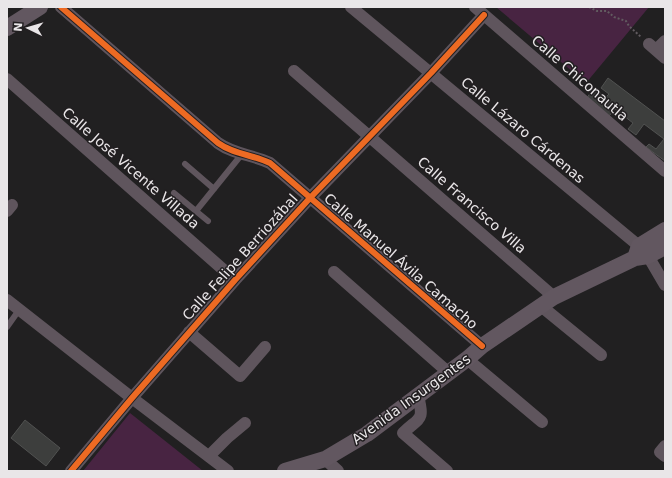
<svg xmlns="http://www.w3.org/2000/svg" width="672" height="478" font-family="'DejaVu Sans',sans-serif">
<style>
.green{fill:#482442}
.building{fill:#3d3e3d;stroke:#515251}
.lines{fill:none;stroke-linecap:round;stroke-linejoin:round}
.path{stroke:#625b60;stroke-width:2;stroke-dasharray:2 2;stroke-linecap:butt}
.service{stroke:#5f555d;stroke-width:6}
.minor{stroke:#5f555d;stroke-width:12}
.secondary{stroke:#625760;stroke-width:16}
.cycleway-casing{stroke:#221f21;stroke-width:8}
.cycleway{stroke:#ed6a23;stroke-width:6}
.labels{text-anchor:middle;stroke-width:3;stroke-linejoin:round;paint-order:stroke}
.street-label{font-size:14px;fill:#e9e6e8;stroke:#221f21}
</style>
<rect width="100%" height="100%" fill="#212021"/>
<path class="green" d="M496,7h153l-63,76z
M130,413l73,58h-120z"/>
<path class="building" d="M608,78l57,43v40l-19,-14 3,-3 7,5 8,-10 -20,-15 -8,11 -8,-6 5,-6 -18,-14 -6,7 -23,-17 8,-11 12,9 3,-3 -8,-6z
M25,420l35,28 -14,18 -35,-28z"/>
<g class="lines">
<path class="path" d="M589,7l8,4h10l7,6 12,4 3,5 12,11"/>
<path class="service" d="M185,164l29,25
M174,193l34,28
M196,211l46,-57
M7,327l12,-17"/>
<path class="minor" d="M61,7l157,136c17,12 33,11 52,20l212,183
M351,7l288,239 9,10 17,29
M475,7l190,164
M649,44l16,14
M656,50l9,-9
M294,71l260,226
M7,79l228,201
M7,211l5,-6
M334,272l115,101
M7,300l125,98 96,73
M541,306l60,49
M189,332l51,44 25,-29
M467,359l75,63
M418,396c7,26 1,21 -15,37l44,38
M665,446l-5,6 5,4
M209,456l18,-18 18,-15
M325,459l13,12
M71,471l61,-73 103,-118 75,-82 121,-125 53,-58"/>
<path class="secondary" d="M7,28l33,-21
M635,258l4,-12 26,-16
M285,471l40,-12 42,-25 100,-75 15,-13 72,-49 81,-39 13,-2 17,-9"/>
<g class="cycleway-casing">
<path id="cycleway" d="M61,7l157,136c17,12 33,11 52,20l212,183
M71,471l61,-73 103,-118 75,-82 121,-125 53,-58"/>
</g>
<use href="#cycleway" class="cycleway"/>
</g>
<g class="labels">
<g class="street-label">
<text transform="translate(580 78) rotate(41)" y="5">Calle Chiconautla</text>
<text transform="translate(523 130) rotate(40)" y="5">Calle Lázaro Cárdenas</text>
<text transform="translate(131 168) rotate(41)" y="5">Calle José Vicente Villada</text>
<text transform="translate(472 205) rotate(41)" y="5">Calle Francisco Villa</text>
<text transform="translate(240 257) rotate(-48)" y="5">Calle Felipe Berriozábal</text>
<text transform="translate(401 261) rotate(41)" y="5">Calle Manuel Ávila Camacho</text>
<text transform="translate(411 399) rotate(-36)" y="5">Avenida Insurgentes</text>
</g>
</g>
<rect width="672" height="478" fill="none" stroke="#e9e6e8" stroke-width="16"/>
<g transform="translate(28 28) rotate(275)" stroke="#221f21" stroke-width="3" paint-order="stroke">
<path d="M0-3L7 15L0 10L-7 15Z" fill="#e9e6e8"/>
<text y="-6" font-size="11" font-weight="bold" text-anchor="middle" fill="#e9e6e8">N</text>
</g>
</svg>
